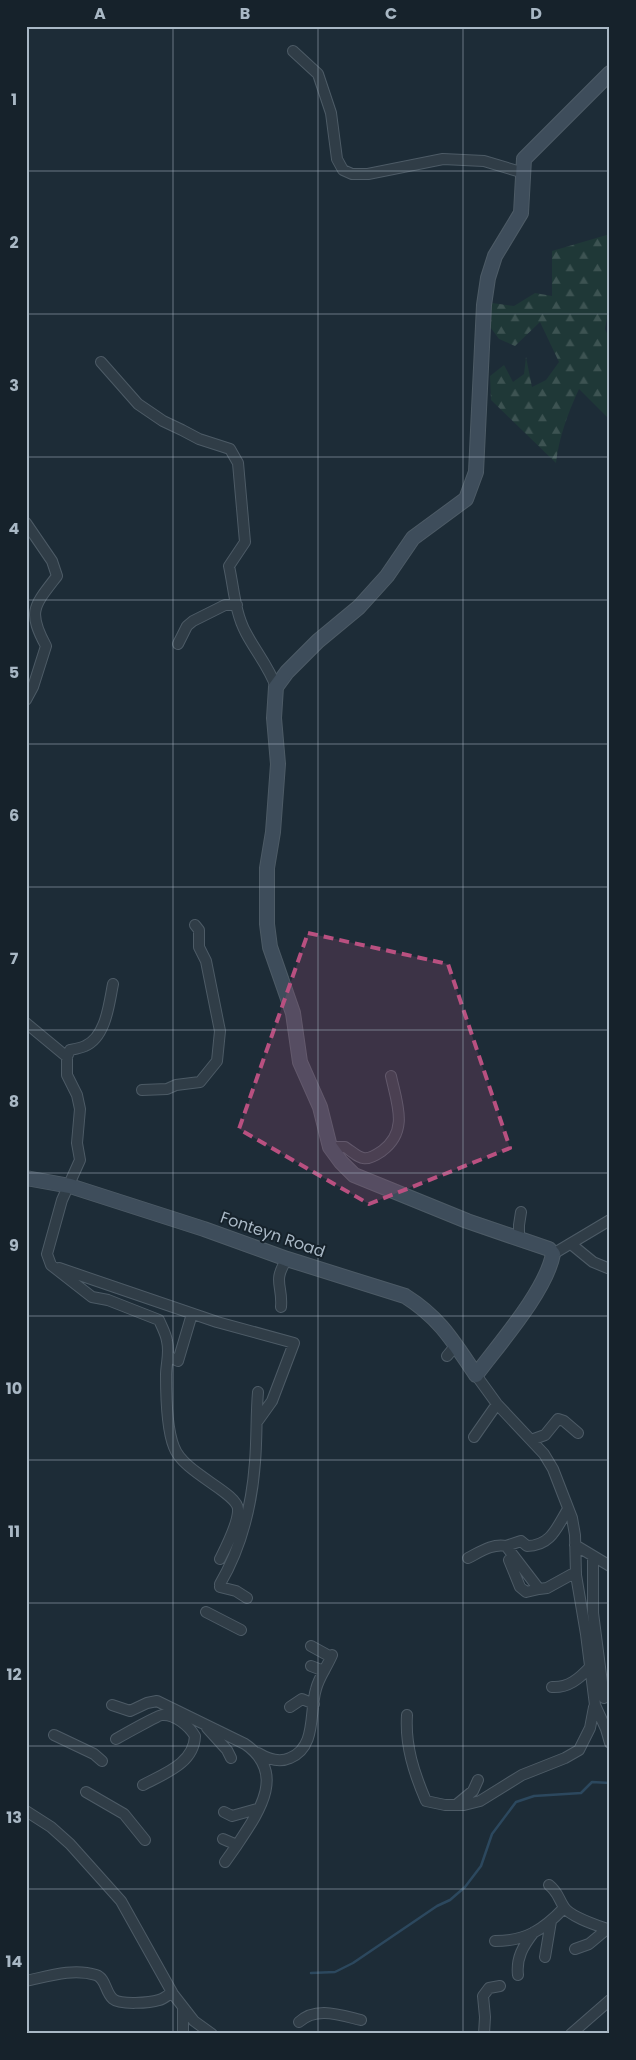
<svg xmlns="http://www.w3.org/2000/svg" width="636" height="2060" font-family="Poppins,sans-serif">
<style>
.forest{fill:url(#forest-firs)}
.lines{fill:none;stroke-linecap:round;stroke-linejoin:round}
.stream{stroke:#2c485e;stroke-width:2.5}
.street-casing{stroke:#4d5b66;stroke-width:12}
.secondary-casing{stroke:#4d5b66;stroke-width:16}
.street{stroke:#303d47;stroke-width:10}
.secondary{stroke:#3e4d5b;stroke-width:14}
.marked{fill:#b95080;fill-opacity:0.2;stroke:#b95080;stroke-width:4;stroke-dasharray:10 6;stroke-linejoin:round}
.grid{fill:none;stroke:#a9b8c5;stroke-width:1;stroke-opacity:0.55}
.labels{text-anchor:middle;stroke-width:4;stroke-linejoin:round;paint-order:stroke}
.street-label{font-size:16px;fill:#a9b8c5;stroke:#16222b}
.neatline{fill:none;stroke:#a9b8c5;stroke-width:2}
.grid-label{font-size:16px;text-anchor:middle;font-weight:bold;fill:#a9b8c5}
</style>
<defs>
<pattern id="forest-firs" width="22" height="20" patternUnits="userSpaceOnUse" patternTransform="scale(1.25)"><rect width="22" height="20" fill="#1f3837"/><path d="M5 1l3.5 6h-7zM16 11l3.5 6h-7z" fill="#3d5352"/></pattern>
</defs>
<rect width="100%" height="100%" fill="#1d2c37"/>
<path class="forest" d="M610,234v67l-5,28 5,11v80l-31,-31c-11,24 -20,48 -23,74l-65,-63 -1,-24 14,-11 9,17 11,-8 2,-17 6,30 14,-7 13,-18 -19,-40 -25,24 -16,-7 -11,-15 4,-21 22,3 21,-13 17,3v-45z"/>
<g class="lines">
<path class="stream" d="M311,1973l24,-1 18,-9 84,-57 13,-6 15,-13 16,-21 11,-32 24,-32 18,-6 47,-3 11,-11 18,1"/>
<g class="street-casing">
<path id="street" d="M293,51l25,23 13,39 6,46 6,11 9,4h16l75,-15 41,2 40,12
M101,362l37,42 25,17 19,9 17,9 31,10 8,14 7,79 -16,24c5,23 6,47 17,67 10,19 23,34 30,54
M26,523l26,38 5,15c-23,30 -30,35 -11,70l-13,41 -7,13
M178,644l9,-18 6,-5 32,-16h12
M113,984c-4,20 -7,53 -28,62 -4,2 -10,3 -15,4l-3,7v18l10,20 3,14 -3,34 3,17 -18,40 -15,54 4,11 41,32 16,3 51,20c3,7 7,14 8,21 3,12 -1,23 -1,34 0,19 1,55 8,72 9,26 63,45 64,62 1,13 -12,38 -18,50
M26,1023l41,34
M142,1090l25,-1 9,-4 24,-3 17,-21 3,-30 -14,-70 -7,-14v-17l-4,-5
M330,1147h15c16,11 18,17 37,4 27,-20 15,-47 9,-75
M519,1239v-14l2,-13
M571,1244l22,18 17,7
M553,1254l57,-34
M59,1268l158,54 77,21 -22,58 -15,21
M281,1307c2,-22 -9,-25 6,-48
M168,1356l10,5 14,-47
M447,1356l9,-11
M476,1375l21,29 47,50 9,15 19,49 3,17 1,40 10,59 9,71 11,24 4,14
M474,1437l23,-33
M531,1440l14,-5 13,-16 6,2 14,12
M575,1545l35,21
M506,1546l15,-5 6,5c24,0 30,-19 41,-37
M593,1557v56l11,85
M468,1558c12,-6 25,-15 38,-12l33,43 8,-1 29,-16
M509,1560l11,27 6,5 13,-3
M220,1584c21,-36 32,-80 35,-122 2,-23 1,-47 3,-70
M220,1587l16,4 11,7
M206,1612l35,18
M311,1646l20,11
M311,1666l13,5
M552,1687c16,1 27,-8 38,-20
M112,1705l18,6 17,-8 10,-2 88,43c42,29 14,68 -8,101l-14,-6
M290,1707l12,-8 12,5
M407,1715c-2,31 7,58 19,86l19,4h19l16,-4 42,-26 43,-17 14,-8 11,-22 4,-21
M207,1728l20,22 4,8
M54,1735l40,19 8,7
M116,1739c7,-4 43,-24 46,-24 13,-1 27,11 33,21 -1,28 -32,38 -52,49
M258,1753c10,6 21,10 32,5 27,-11 19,-46 26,-69 3,-12 11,-22 16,-34
M86,1792l38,22 21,26
M456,1805l17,-14 5,-11
M26,1811l25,16 19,17 51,57 52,93 21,27 18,13
M224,1812l8,4 25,-7
M225,1862l12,-17
M549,1885c9,7 9,13 15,22 6,10 35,19 46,23
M495,1941c31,0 48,-11 69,-33
M575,1949l14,-5 18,-15
M545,1957l6,-36
M518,1975c-2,-17 5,-29 16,-43
M26,1981c23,-5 47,-13 70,-6 10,3 9,17 17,24 7,6 37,4 46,1 5,-1 9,-5 13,-8
M299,2022c17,-16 41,-7 62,-2
M183,2034v-26
M484,2034l1,-17 -2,-21 6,-8 11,-2
M571,2034l39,-34"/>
</g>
<g class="secondary-casing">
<path id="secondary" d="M26,1178l44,8 134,43 83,30 118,37c35,22 48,45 71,79 23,-31 70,-84 77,-121l-4,-5 -82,-28 -113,-46 -13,-13 -11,-15 -10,-40 -20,-45 -7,-49 -23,-66 -3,-23v-56l6,-36 5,-68 -4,-46 2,-31 11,-15 31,-31 41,-34 28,-31 26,-38 53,-39 10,-27 8,-167 4,-27 7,-22 26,-43 3,-54 86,-86"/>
</g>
<use href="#street" class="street"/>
<use href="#secondary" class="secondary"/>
</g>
<path class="marked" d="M308,933l140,31 62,184 -141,56 -130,-75z"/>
<path class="grid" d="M173,26v2008M318,26v2008M463,26v2008M26,171h584M26,314h584M26,457h584M26,600h584M26,744h584M26,887h584M26,1030h584M26,1173h584M26,1316h584M26,1460h584M26,1603h584M26,1746h584M26,1889h584"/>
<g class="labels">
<g class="street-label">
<text transform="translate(273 1234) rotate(19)" y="6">Fonteyn Road</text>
</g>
</g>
<rect width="636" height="2060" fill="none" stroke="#16222b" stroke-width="55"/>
<rect x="28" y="28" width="580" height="2004" class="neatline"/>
<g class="grid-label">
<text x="100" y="19">A</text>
<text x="245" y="19">B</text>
<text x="391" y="19">C</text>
<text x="536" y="19">D</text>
<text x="14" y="105">1</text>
<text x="14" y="248">2</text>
<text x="14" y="391">3</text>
<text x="14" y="534">4</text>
<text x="14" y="678">5</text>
<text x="14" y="821">6</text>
<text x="14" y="964">7</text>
<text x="14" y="1107">8</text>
<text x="14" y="1251">9</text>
<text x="14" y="1394">10</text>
<text x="14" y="1537">11</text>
<text x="14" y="1680">12</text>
<text x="14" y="1823">13</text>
<text x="14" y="1967">14</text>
</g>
</svg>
